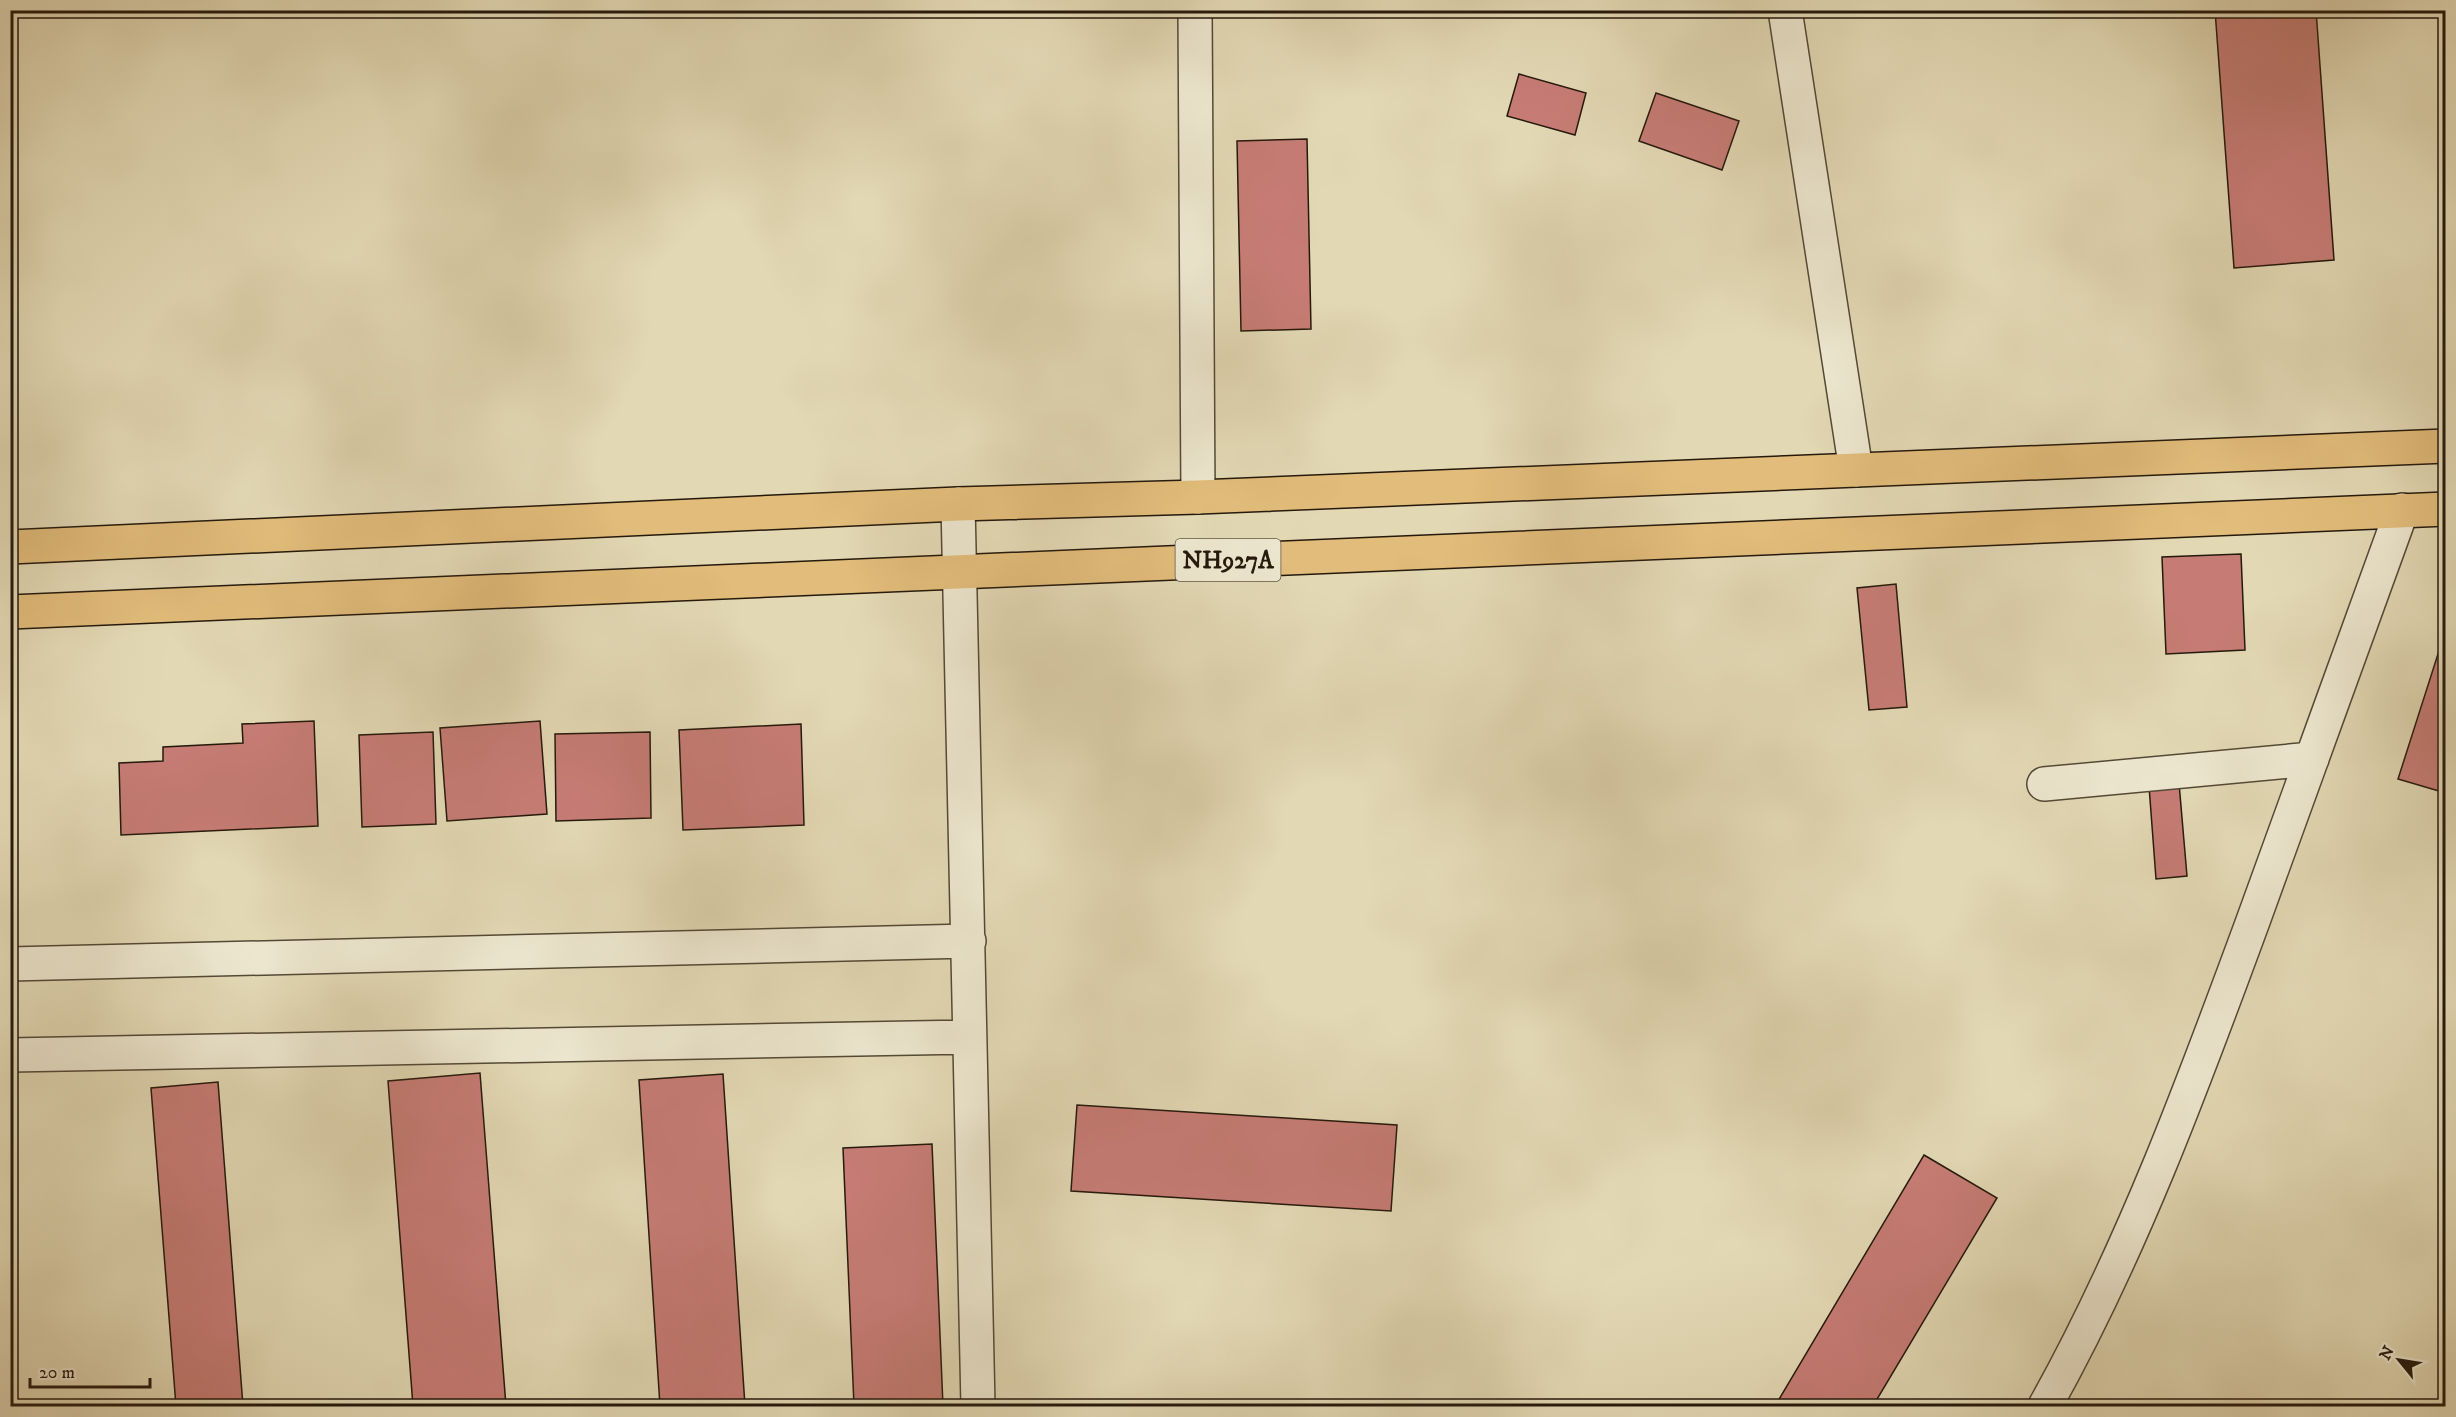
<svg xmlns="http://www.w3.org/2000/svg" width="2456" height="1417" font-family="'IM FELL DW Pica',serif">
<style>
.building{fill:#c67c75;stroke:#25190c;stroke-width:1.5}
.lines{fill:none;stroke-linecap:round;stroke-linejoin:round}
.minor-casing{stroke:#544936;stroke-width:36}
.highway-casing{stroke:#25190c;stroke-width:36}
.minor{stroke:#ece6ce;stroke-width:33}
.highway{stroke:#e1bc7a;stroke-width:33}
.labels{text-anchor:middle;stroke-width:6;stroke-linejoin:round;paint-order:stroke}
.shield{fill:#ece6ce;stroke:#615646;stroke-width:1.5}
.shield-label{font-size:24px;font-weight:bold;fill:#25190c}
</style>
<rect width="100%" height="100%" fill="#e2d8b4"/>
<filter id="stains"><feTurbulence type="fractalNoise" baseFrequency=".00333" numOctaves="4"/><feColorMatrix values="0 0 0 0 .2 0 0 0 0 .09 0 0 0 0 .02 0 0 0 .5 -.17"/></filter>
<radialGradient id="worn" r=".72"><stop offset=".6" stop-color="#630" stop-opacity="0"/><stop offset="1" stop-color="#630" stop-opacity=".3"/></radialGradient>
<path class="building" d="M2215,10h101l18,250 -100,8z
M1519,74l67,19 -11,42 -68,-19z
M1656,93l83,28 -17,49 -83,-29z
M1307,139l4,190 -70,2 -4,-190z
M2241,554l4,96 -79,4 -4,-97z
M1896,584l11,123 -38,3 -12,-122z
M2446,629v143l-7,19 -41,-12z
M314,721l4,105 -197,9 -2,-72 44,-2v-14l80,-4 -1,-19z
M540,721l7,93 -100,7 -7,-93z
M801,724l3,101 -121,5 -4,-100z
M433,732l3,92 -74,3 -3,-92z
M650,732l1,86 -95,3 -1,-87z
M2179,783l8,93 -31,3 -7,-93z
M480,1073l26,333h-93l-25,-325z
M723,1074l22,332h-85l-21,-326z
M218,1082l25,324h-67l-25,-318z
M1077,1105l320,20 -6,86 -320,-20z
M932,1144l11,262h-89l-11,-258z
M1924,1155l73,43 -124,208h-98z"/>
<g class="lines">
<g class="minor-casing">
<path id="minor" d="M1195,10l3,487
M1785,10l71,460
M958,504l20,902
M2044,784l268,-25
M10,964l959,-23
M10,1055l958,-18
M2045,1406c86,-154 147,-319 208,-485 50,-137 99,-274 149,-411"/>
</g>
<g class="highway-casing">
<path id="highway" d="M10,547l948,-43 240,-7 1248,-51
M10,612l2436,-103"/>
</g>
<use href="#minor" class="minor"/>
<use href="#highway" class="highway"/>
</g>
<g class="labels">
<rect class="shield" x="1175.5" y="539" width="105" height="42" rx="4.5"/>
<g class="shield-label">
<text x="1228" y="568">NH927A</text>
</g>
</g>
<rect width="2456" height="1417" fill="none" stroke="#e2d8b4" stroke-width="36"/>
<rect x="12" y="12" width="2432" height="1393" fill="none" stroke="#25190c" stroke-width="3"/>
<rect x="18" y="18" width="2420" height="1381" fill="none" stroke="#25190c" stroke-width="1.5"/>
<g transform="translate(2399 1360) rotate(300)" stroke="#ece6ce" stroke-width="4.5" paint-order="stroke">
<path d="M0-4.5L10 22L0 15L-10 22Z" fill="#25190c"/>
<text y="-9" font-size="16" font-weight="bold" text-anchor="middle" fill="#25190c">N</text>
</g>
<path d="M30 1378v9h120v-9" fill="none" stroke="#25190c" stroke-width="3"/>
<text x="39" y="1378" font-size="18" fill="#25190c" stroke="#ece6ce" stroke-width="4.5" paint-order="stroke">20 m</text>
<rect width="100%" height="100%" filter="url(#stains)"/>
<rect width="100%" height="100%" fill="url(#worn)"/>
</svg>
